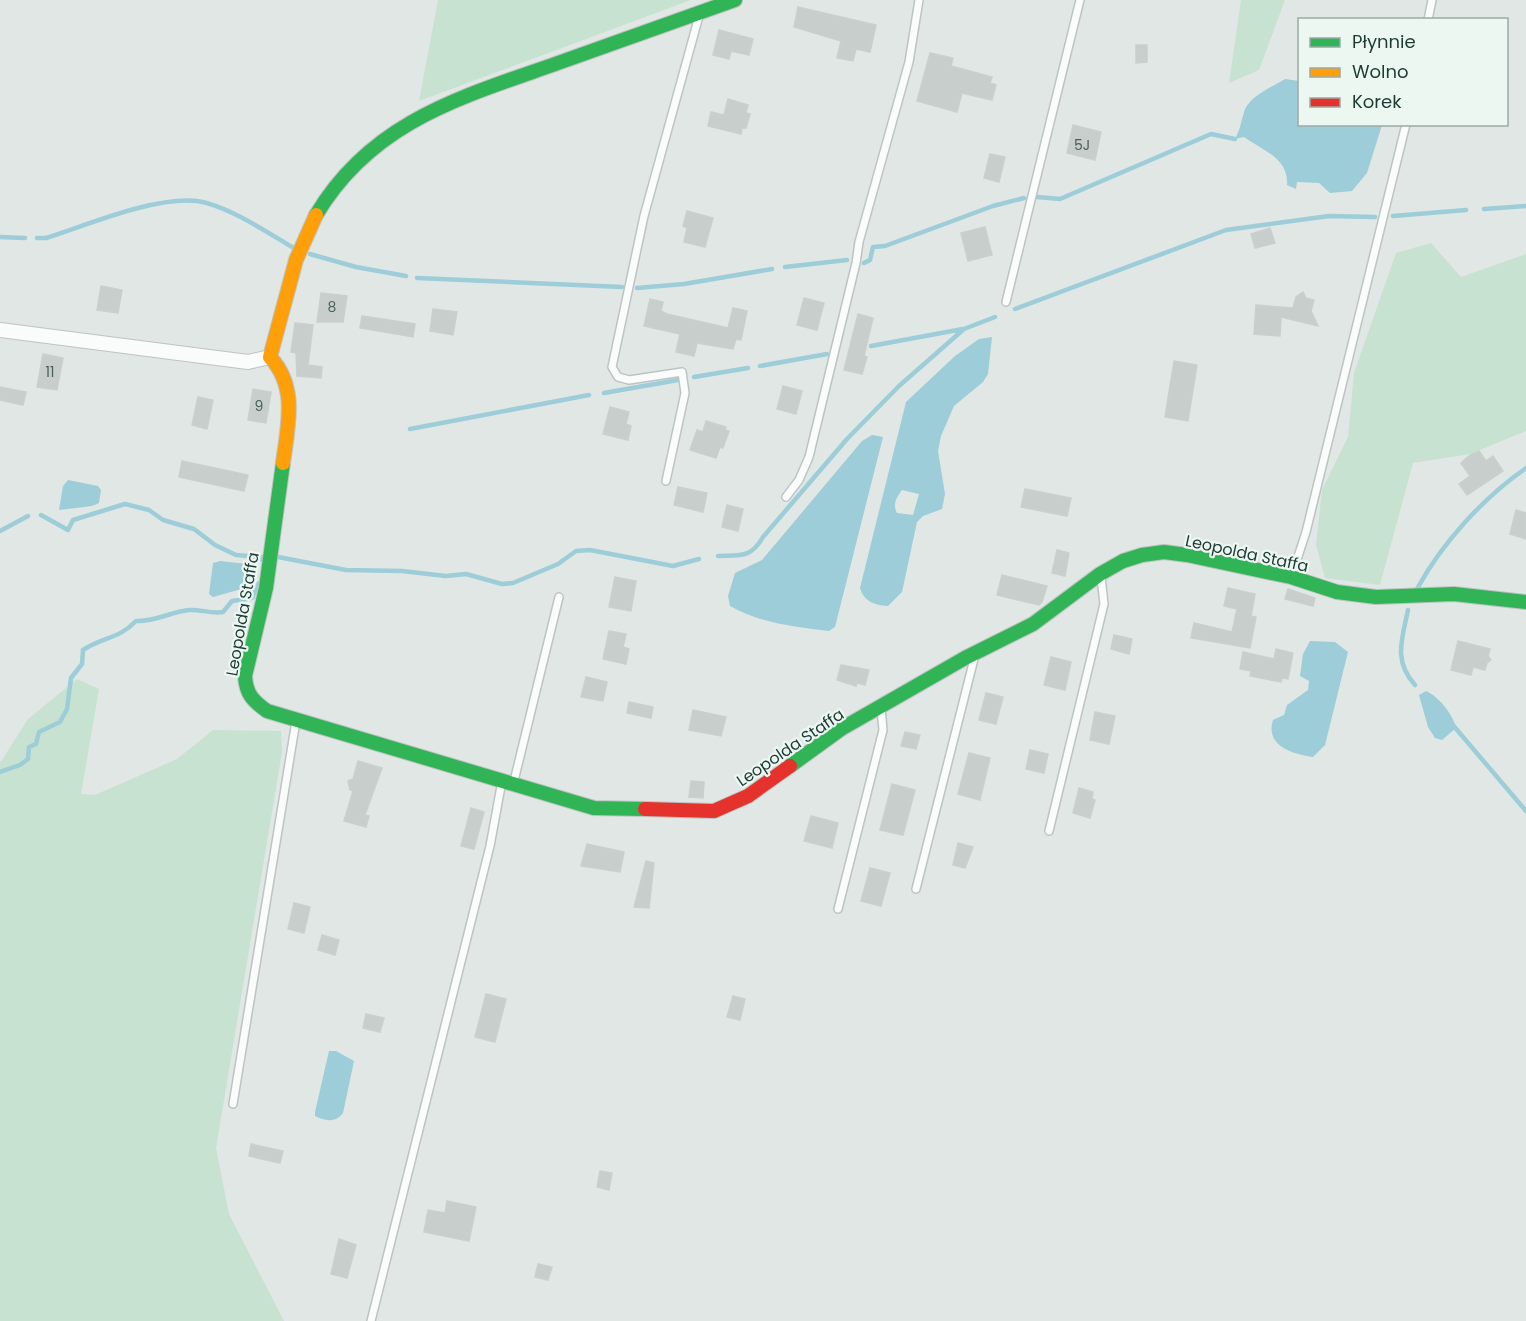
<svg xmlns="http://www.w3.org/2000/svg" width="1526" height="1321" font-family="Poppins,sans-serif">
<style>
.green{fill:#c8e2d1}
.water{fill:#9dcdd8;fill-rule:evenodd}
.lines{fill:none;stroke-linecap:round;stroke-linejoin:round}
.stream{stroke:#9dcdd8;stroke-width:4.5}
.building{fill:#c7cecb;stroke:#c9d0cd;stroke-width:1.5}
.lane-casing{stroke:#bdc4c1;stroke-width:10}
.street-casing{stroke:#bdc4c1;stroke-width:16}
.fast-casing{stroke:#bcc4c1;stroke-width:16}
.slow-casing{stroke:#bcc4c1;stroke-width:16}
.jam-casing{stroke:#bcc4c1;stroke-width:16}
.lane{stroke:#fafbfb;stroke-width:7}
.street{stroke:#fafbfb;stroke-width:14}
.fast{stroke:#30b455;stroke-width:14}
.slow{stroke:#ff9f0a;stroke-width:14}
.jam{stroke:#e5322d;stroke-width:14}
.labels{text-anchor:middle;stroke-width:4.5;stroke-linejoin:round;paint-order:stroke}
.number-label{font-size:14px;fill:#49605a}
.street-label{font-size:16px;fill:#1e3a34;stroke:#edf7f2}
</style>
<rect width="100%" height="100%" fill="#e0e7e4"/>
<path class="green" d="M438,0h253l-272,101z
M1241,0h44l-26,70 -30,13z
M1431,243l30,34 65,-23v177l-56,23 -57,9 -33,122 -55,-7 -9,-33 6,-55 26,-53 6,-64 42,-120z
M77,679l22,10 -18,105 14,1 82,-36 36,-29 68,1 1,21 -66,396 13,66 55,107h-284v-558l28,-44z"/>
<path class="water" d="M1285,79l14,2 1,43 82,1 -15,48 -15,18 -22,2 -11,-10 -22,-1 -1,7 -9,-4c2,-28 -26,-35 -43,-48l-9,2c5,-9 6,-17 9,-27 5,-16 28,-25 41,-33z
M992,337l-4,37 -5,8 -29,24 -13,30 -3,15 7,43 -3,15 -19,7 -6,6 -15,70 -14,14c-13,-1 -24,-4 -28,-18l46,-186 49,-46 24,-17zM902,490l17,4 -6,21 -16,-2c-5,-9 0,-16 5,-23z
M872,435l11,2 -48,190 -6,4c-34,-4 -69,-8 -99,-25l-2,-10 7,-23 27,-13 100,-119z
M68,480l30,6 3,4 -2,13 -7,3 -33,4 4,-24z
M220,561l27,3 3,5 -1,13 -4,6 -32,9 -4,-3 4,-31z
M1310,641l25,1 13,10 -23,93 -12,12c-21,-3 -48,-11 -40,-37l11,-5 3,-10 21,-15 1,-9 -9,-5 3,-22z
M1426,691c12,5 27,23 30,37l-14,12 -7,-2 -7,-11 -9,-32z
M329,1051h7l18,10 -11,52c-7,10 -18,8 -28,3v-4z"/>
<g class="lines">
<path class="stream" d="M1037,197l23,2 151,-65 24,5
M1484,209l42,-3
M1393,216l73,-6
M0,237l25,1
M37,238h9c41,-13 109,-42 151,-37 29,4 70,31 95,46
M310,254l46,13 50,9
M864,263l6,-3 3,-13 12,-1 108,-40 31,-8
M785,267l62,-7
M417,278l205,9
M637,288l47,-4 88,-15
M1015,309l211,-79 103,-14 46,1
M871,346l92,-17
M760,366l67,-12
M694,377l54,-9
M604,393l74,-13
M410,429l179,-34
M41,515l27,15 5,-10 52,-16 24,6 14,10 31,9 21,16 21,10 26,2v3
M0,531l28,-15
M718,556c23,-1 33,2 45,-19l84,-98 52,-53 65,-57 31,-12
M278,557l68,13 56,1 44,5 20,-2 36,10 11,-1 45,-19 18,-13 14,-1 83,16 26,-7
M1417,589c25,-46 66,-91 109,-121
M1408,610c-6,29 -15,51 7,75
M1452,724l74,87
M0,772l20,-7 8,-6 1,-12 7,-3 3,-12 21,-10 7,-13 4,-31 11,-14 1,-14c20,-13 36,-11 53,-29 19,1 34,-9 53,-11 11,-1 22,4 34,2l9,-11 20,-3 7,-15"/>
</g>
<path class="building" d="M798,7l78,18 -6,27 -14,-3 -3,12 -16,-3 4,-17 -47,-14z
M719,30l34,9 -4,16 -18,-4 -2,8 -16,-4z
M1136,45h11v17l-11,1z
M930,53l23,5 -2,8 41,11 -2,6 6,2 -4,15 -30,-7 -5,19 -40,-11z
M728,99l20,6 -2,8 4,1 -4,14h-4l-1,6 -33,-8 3,-14 13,3z
M1073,125l28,7 -6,28 -28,-7z
M990,154l15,3 -6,25 -15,-4z
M687,211l26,7 -8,29 -21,-5 3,-14 -4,-2z
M985,227l7,28 -24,6 -7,-28z
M1270,228l5,15 -20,5 -4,-14z
M101,286l21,4 -4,23 -21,-3z
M1303,292l3,6 8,2 -3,11 7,15 -37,-9 -1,19 -26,-2 2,-29 37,3 3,-11z
M321,293l26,3 -4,26h-26z
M804,298l20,5 -7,27 -20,-5z
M650,299l13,3 -2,9 6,3 61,14 5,-20 14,3 -6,29 -5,-1 -3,10 -36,-6 -3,13 -18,-4 4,-18 -36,-8z
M433,309l24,3 -4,23 -23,-4z
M858,314l15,4 -9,38 3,1 -5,17 -18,-4z
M362,316l53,8 -2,13 -53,-9z
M295,323l18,2 -5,40 14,2 -1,11 -24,-2 -1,-23 -5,-1z
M43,354l20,4 -6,32 -20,-3z
M1174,361l23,4 -9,56 -23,-4z
M783,386l19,5 -6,23 -19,-5z
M0,387l26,5 -3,13 -23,-5z
M253,389l18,3 -5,31 -18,-3z
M198,397l15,3 -6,29 -15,-4z
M610,407l19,5 -3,12 5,2 -3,14 -25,-6z
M706,421l20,6 -1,3 4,1 -6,17 -3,-1 -4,11 -26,-8 7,-20 6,2z
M1479,451l7,10 7,-5 10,15 -36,24 -8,-11 11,-8 -9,-13 9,-8z
M182,461l66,14 -4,16 -65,-14z
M678,487l29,6 -4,19 -29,-7z
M1025,489l46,9 -4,18 -46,-9z
M727,505l16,4 -5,22 -16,-4z
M1516,510l10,3v26l-16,-5z
M1057,550l12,3 -4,23 -13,-3z
M1002,575l45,11 -5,16 -3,3 -42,-10z
M615,577l21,4 -5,30 -22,-4z
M1228,588l27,6 -4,22 5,1 -6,31 -59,-10 3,-15 38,9 5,-23 -13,-3z
M1288,589l27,9 -2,8 -28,-7z
M609,631l17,3 -3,13 6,2 -3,15 -23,-5z
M1114,635l18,4 -3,15 -18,-5z
M1458,641l32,8 -2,7 3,4 -4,3 -2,7 -12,-3 -2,8 -20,-5z
M1276,649l17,4 -5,26 -6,-1 -1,4 -31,-6 1,-5 -11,-2 3,-17 31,7z
M1051,657l20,5 -6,28 -21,-5z
M841,665l28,5 -4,15 -8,-2 -1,3 -19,-6z
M586,677l21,5 -4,19 -22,-4z
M986,693l17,4 -7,27 -17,-4z
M629,702l24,5 -2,11 -24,-5z
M693,710l33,7 -5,19 -32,-6z
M1095,712l20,4 -6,28 -19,-4z
M905,732l15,3 -4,14 -15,-3z
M1030,750l18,4 -4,19 -18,-4z
M969,753l21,5 -10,42 -22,-6z
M358,761l24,7 -17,47 4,1 -3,11 -22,-6 9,-30 -3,-1 -2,-9 5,-2z
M691,781l13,1 -1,16 -14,-1z
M892,784l23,6 -12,45 -23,-5z
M1079,788l14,4 -1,7 3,1 -5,18 -17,-5z
M471,808l13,4 -10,37 -13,-3z
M811,816l27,7 -6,25 -28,-7z
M958,843l15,4 -8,21 -12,-3z
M587,844l37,8 -4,20 -39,-6z
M646,861l8,2 -5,45 -15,-1z
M870,868l20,5 -9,33 -20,-5z
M294,903l16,4 -6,26 -16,-4z
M322,935l17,5 -4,15 -17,-5z
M486,994l20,5 -11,43 -20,-5z
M733,996l12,3 -5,21 -13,-3z
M366,1014l18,4 -4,14 -17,-4z
M251,1144l32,7 -3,12 -31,-7z
M600,1171l12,2 -3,17 -12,-3z
M447,1201l29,6 -7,34 -45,-9 4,-22 17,3z
M339,1239l17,6 -9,33 -16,-4z
M538,1264l14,3 -4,13 -13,-3z"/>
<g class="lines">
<g class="lane-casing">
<path id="lane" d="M1428,20l4,-20
M1006,302l74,-302
M666,481l19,-88 -3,-21 -53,8 -11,-3 -6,-10 32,-151 55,-200
M786,497l13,-17 10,-23 47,-194 3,-21 50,-180 10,-62
M1292,575l14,-43 100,-408
M514,781l45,-184
M1049,831l55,-227 -3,-27
M916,889l58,-230
M838,909l45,-179 -2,-22
M233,1104l63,-383
M371,1321l119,-475 12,-65"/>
</g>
<g class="street-casing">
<path id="street" d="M0,330l248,32 22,-5"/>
</g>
<g class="fast-casing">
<path id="fast" d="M316,215c56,-94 146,-118 242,-152 59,-21 118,-42 177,-63
M283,463l-17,125 -21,88c1,18 8,25 22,35l327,97 51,1
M790,766l51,-37 124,-71 68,-34 67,-50 23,-13 19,-6 22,-3 23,3 104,22 46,15 39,5 78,-3 72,8"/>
</g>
<g class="slow-casing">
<path id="slow" d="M283,463c5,-38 15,-76 -13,-106l26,-97 20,-45"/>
</g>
<g class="jam-casing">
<path id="jam" d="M645,809l69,2 34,-15 42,-30"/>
</g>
<use href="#lane" class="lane"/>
<use href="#street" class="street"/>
<use href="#fast" class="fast"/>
<use href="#slow" class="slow"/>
<use href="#jam" class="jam"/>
</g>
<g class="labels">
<g class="number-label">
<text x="1082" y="150">5J</text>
<text x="332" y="312">8</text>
<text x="50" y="377">11</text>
<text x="259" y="411">9</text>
</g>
<g class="street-label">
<text transform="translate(1247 553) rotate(12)" y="6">Leopolda Staffa</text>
<text transform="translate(242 614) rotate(-80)" y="6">Leopolda Staffa</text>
<text transform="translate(790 747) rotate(-34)" y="6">Leopolda Staffa</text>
</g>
</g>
<rect x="1298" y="18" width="210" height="108" fill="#edf7f2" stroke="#9aaba6" stroke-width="1.5"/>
<rect x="1310" y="38" width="30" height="9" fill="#30b455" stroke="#9aaba6" stroke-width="1.5"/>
<text x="1352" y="48" font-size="18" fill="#1e3a34">Płynnie</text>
<rect x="1310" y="68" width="30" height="9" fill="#ff9f0a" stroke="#9aaba6" stroke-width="1.5"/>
<text x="1352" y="78" font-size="18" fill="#1e3a34">Wolno</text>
<rect x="1310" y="98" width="30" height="9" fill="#e5322d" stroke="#9aaba6" stroke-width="1.5"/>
<text x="1352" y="108" font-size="18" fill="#1e3a34">Korek</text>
</svg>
